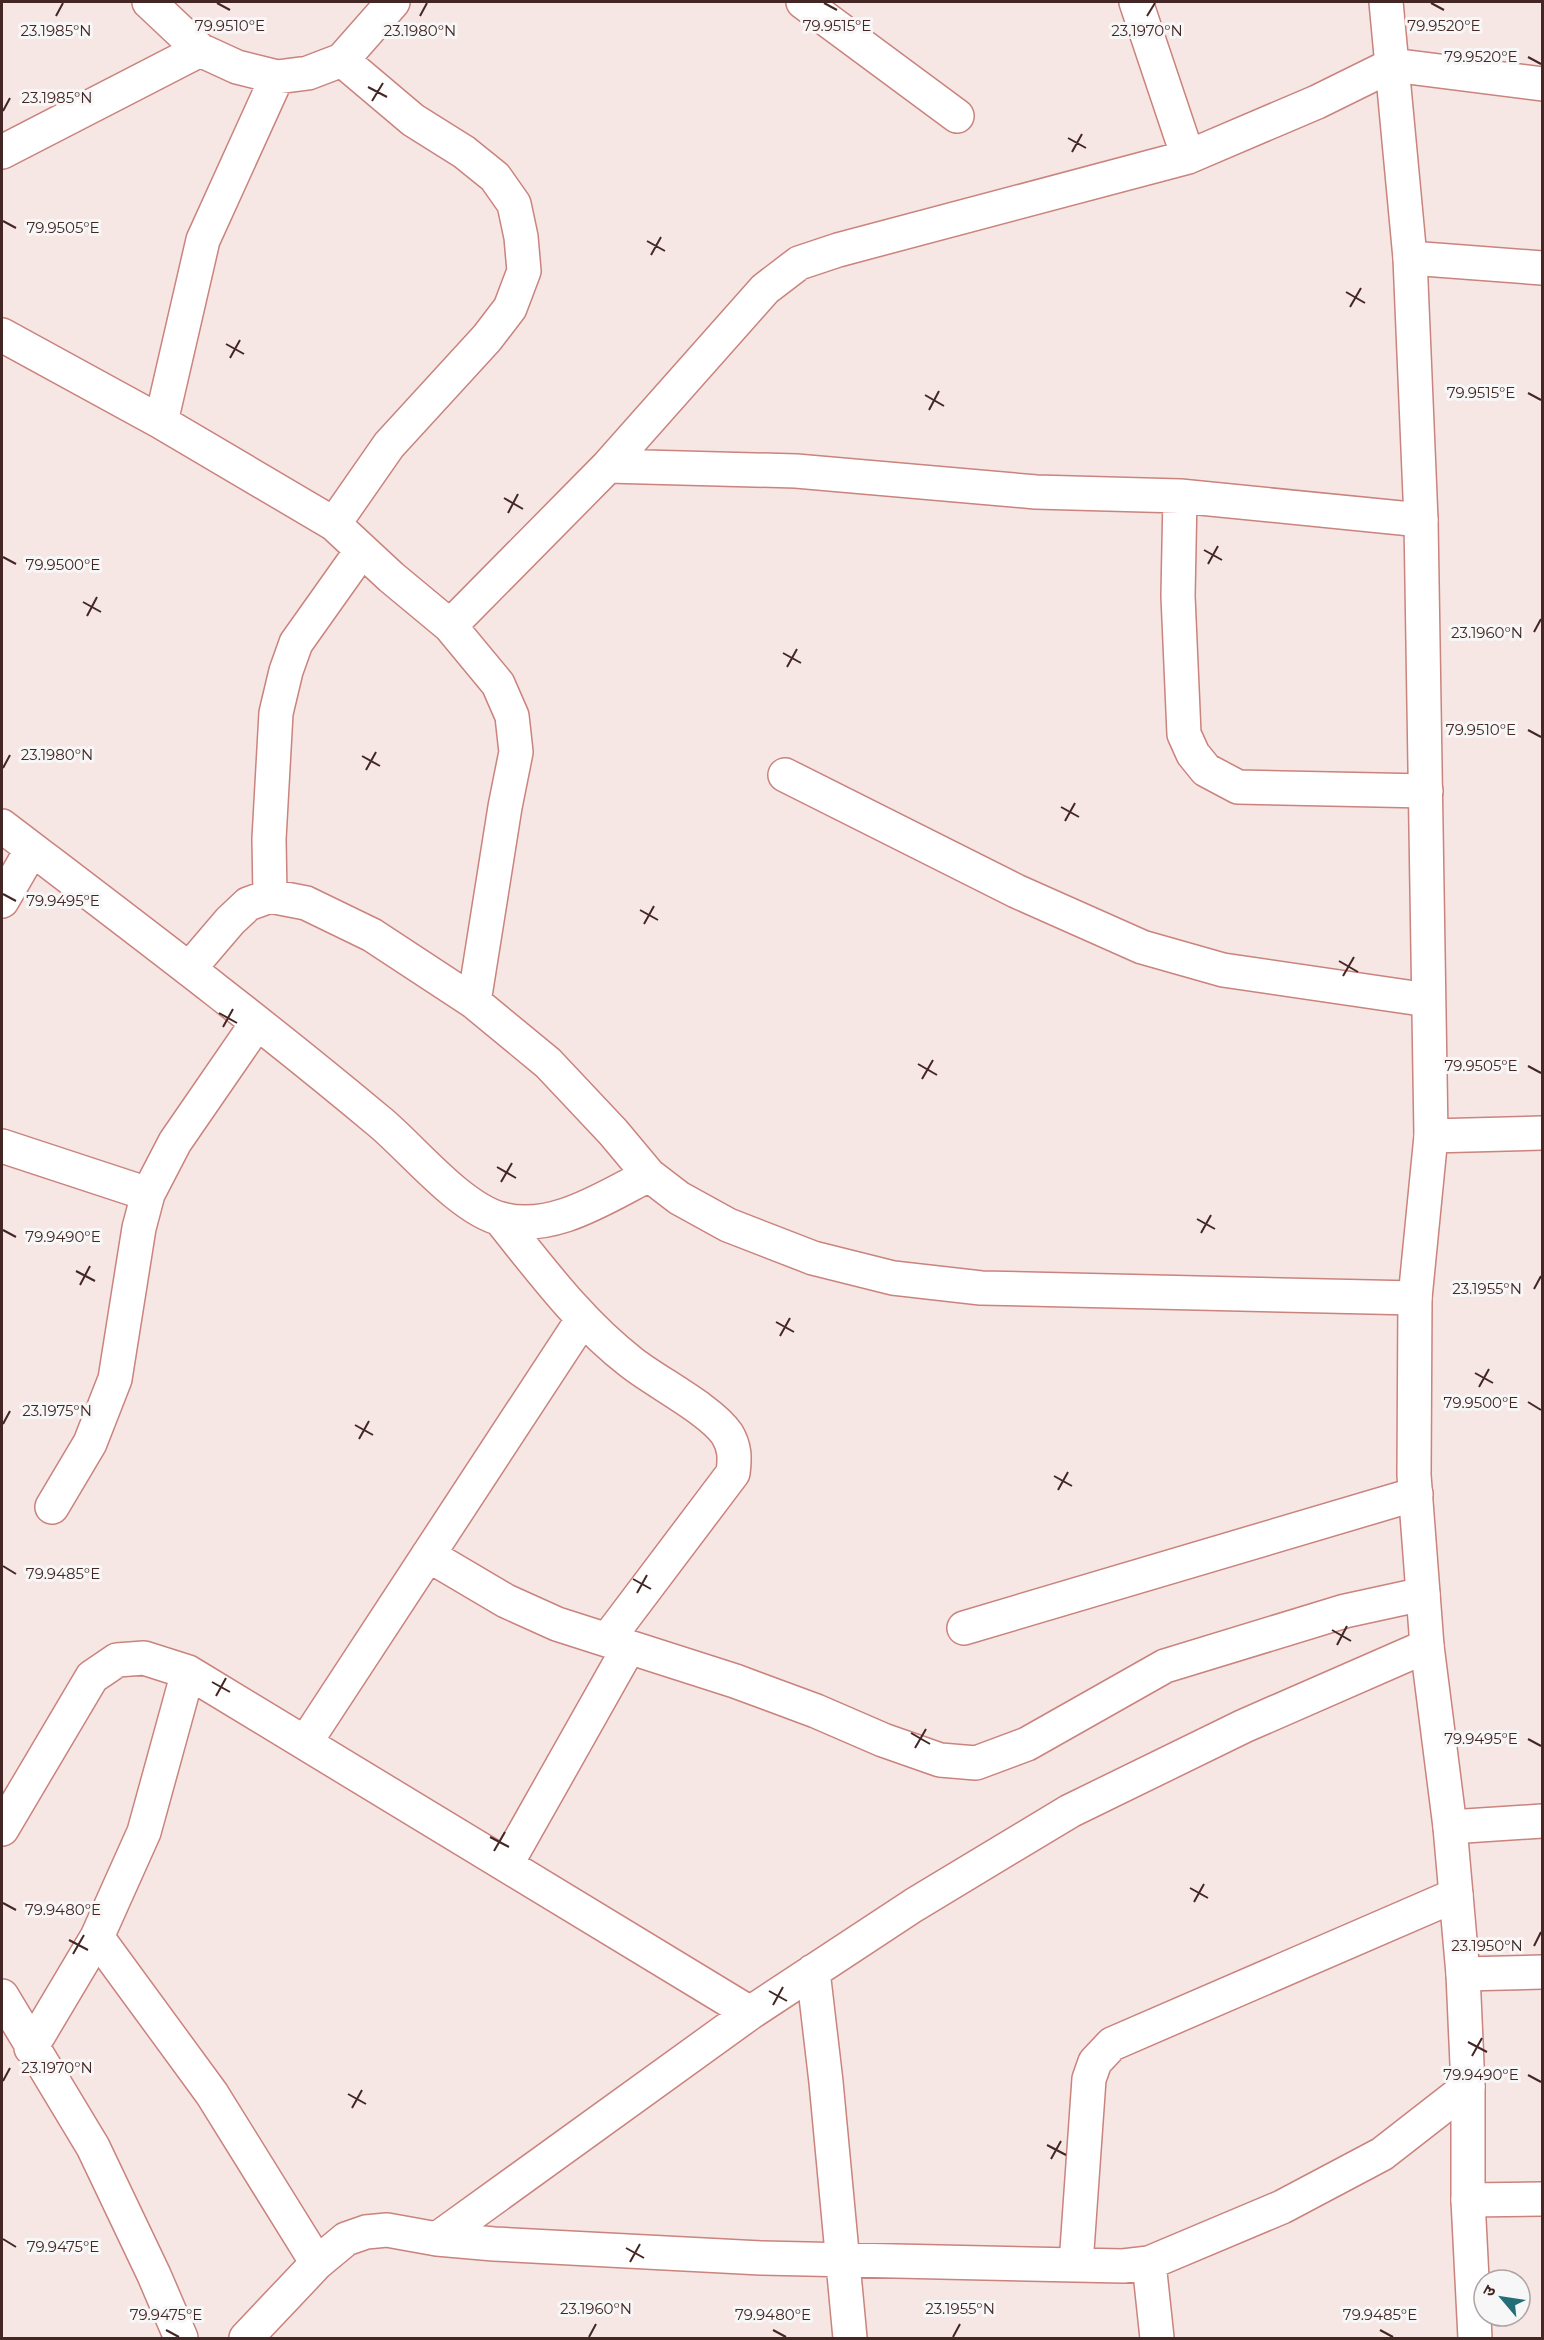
<svg xmlns="http://www.w3.org/2000/svg" width="1544" height="2340" font-family="Montserrat,'Noto Sans Devanagari',sans-serif">
<style>
.lines{fill:none;stroke-linecap:round;stroke-linejoin:round}
.minor-casing{stroke:#ca837d;stroke-width:36}
.tertiary-casing{stroke:#ca837d;stroke-width:36}
.minor{stroke:#fff;stroke-width:33}
.tertiary{stroke:#fff;stroke-width:33}
.ticks{fill:none;stroke:#442725;stroke-width:2}
.ticks-label{font-size:15px;text-anchor:middle;fill:#442725;stroke:#f7f7f7;stroke-width:6;stroke-linejoin:round;paint-order:stroke}
</style>
<rect width="100%" height="100%" fill="#f6e6e4"/>
<g class="lines">
<g class="minor-casing">
<path id="minor" d="M149,2l51,48 37,17 40,10 31,-4 34,-13 51,-58
M803,2l154,114
M1136,2l52,155
M2,152l198,-102
M1410,258l132,10
M2,335l159,87 173,102 57,53 59,49 48,58 14,32 4,36 -11,55 -31,195
M161,422l42,-182 74,-163
M608,466l188,5 240,21 144,4 241,24
M1180,496l-2,100 6,138 9,20 13,16 32,17 188,4
M334,524l55,-79 98,-107 23,-30 14,-37 -3,-34 -7,-33 -19,-27 -31,-25 -51,-32 -71,-60
M450,626l158,-160 157,-177 34,-26 39,-13 350,-93 129,-55 75,-37 150,19
M785,775l231,116 126,56 81,23 205,30
M2,826c127,97 256,194 379,297 33,28 79,85 120,96 52,14 104,-22 148,-44
M270,896l-1,-57 7,-126 10,-42 10,-28 66,-93
M2,901l30,-52
M189,969l41,-48 18,-17 22,-8 36,7 66,32 102,67 74,61 65,69 36,43 30,23 49,27 85,33 80,20 88,10 434,10
M1431,1136l111,-3
M2,1146l146,48
M500,1219c41,51 80,104 132,144 24,19 79,47 95,71 8,13 8,24 6,39l-126,167
M52,1507l38,-64 25,-64 24,-151 9,-34 27,-52 82,-119
M428,1555l78,46 51,23 178,57 81,30 67,29 57,20 36,3 51,-19 138,-78 180,-55 78,-17
M964,1628l452,-134
M305,1743l277,-423
M1450,1827l92,-6
M2,1829l90,-152 25,-17 27,-2 44,14 562,341
M506,1865l123,-218
M97,1937l115,157 105,169
M813,1971l13,111 24,256
M1463,1974l79,-2
M2,1996l91,151 61,128 27,63
M31,2048l66,-111 47,-105 44,-160
M1468,2200l74,-1
M437,2239l313,-226 164,-108 156,-94 174,-85 183,-80
M1149,2263l8,75
M1076,2264l13,-185 6,-17 17,-18 344,-149
M246,2338l71,-75 29,-24 20,-7 21,-2 50,9 57,5 267,14 362,8 26,-3 133,-56 100,-53 86,-67"/>
</g>
<g class="tertiary-casing">
<path id="tertiary" d="M1386,2l24,256 11,262 10,616 -16,162 -1,177 13,171 23,181 13,147 5,113v113l7,138"/>
</g>
<use href="#minor" class="minor"/>
<use href="#tertiary" class="tertiary"/>
</g>
<path class="ticks" d="M217,3l13,7M824,3l13,7M1431,3l13,7M56,16l7,-13M420,16l7,-13M1147,16l8,-13M1528,57l13,7M368,87l19,10M372,101l11,-18M3,111l7,-13M1068,138l18,10M1072,152l10,-18M3,221l13,7M647,241l18,10M651,255l10,-18M1346,292l19,11M1350,307l11,-19M226,344l18,10M230,358l10,-18M1528,393l13,7M925,395l19,11M929,410l10,-19M504,498l19,11M508,513l10,-19M1204,550l18,10M3,557l13,7M1208,564l10,-18M83,602l18,10M87,616l10,-19M1534,632l7,-13M783,653l18,10M787,667l10,-18M1528,730l13,7M362,756l18,10M3,768l7,-13M366,770l10,-18M1061,807l18,10M1065,821l10,-18M3,894l13,7M640,910l18,10M644,924l10,-18M1339,961l19,11M1343,976l11,-19M219,1013l18,10M223,1027l10,-18M918,1064l19,11M1528,1066l13,7M922,1079l11,-19M497,1167l19,11M501,1182l11,-19M1197,1219l18,10M3,1230l13,7M1201,1233l10,-18M76,1271l19,10M80,1285l10,-19M1534,1289l7,-13M776,1322l18,10M780,1336l10,-18M1475,1373l18,10M1479,1387l10,-18M1528,1402l13,8M3,1424l7,-13M355,1425l18,10M359,1439l10,-18M1054,1476l18,10M1058,1490l10,-18M3,1566l13,8M633,1579l18,10M637,1593l10,-18M1332,1630l19,11M1337,1645l10,-19M212,1682l18,10M216,1696l10,-18M911,1733l19,11M1528,1739l13,7M915,1748l11,-19M490,1837l19,10M494,1851l11,-19M1190,1888l18,10M1194,1902l10,-18M3,1903l13,7M69,1940l19,10M1534,1946l7,-14M73,1954l11,-19M769,1991l18,10M773,2005l10,-18M1468,2042l19,10M1472,2056l10,-18M1528,2075l13,7M3,2081l7,-13M348,2094l18,10M352,2108l10,-18M1047,2145l19,10M1051,2159l10,-18M3,2239l13,8M626,2248l18,10M630,2262l10,-18M166,2330l13,7M773,2330l13,7M1380,2330l13,7M589,2337l7,-13M953,2337l7,-13"/>
<g class="ticks-label">
<text x="230" y="31">79.9510°E</text>
<text x="837" y="31">79.9515°E</text>
<text x="1444" y="31">79.9520°E</text>
<text x="56" y="36">23.1985°N</text>
<text x="420" y="36">23.1980°N</text>
<text x="1147" y="36">23.1970°N</text>
<text x="1481" y="62">79.9520°E</text>
<text x="57" y="103">23.1985°N</text>
<text x="63" y="233">79.9505°E</text>
<text x="1481" y="398">79.9515°E</text>
<text x="63" y="570">79.9500°E</text>
<text x="1487" y="638">23.1960°N</text>
<text x="1481" y="735">79.9510°E</text>
<text x="57" y="760">23.1980°N</text>
<text x="63" y="906">79.9495°E</text>
<text x="1481" y="1071">79.9505°E</text>
<text x="63" y="1242">79.9490°E</text>
<text x="1487" y="1294">23.1955°N</text>
<text x="1481" y="1408">79.9500°E</text>
<text x="57" y="1416">23.1975°N</text>
<text x="63" y="1579">79.9485°E</text>
<text x="1481" y="1744">79.9495°E</text>
<text x="63" y="1915">79.9480°E</text>
<text x="1487" y="1951">23.1950°N</text>
<text x="57" y="2073">23.1970°N</text>
<text x="1481" y="2080">79.9490°E</text>
<text x="63" y="2252">79.9475°E</text>
<text x="596" y="2314">23.1960°N</text>
<text x="960" y="2314">23.1955°N</text>
<text x="166" y="2320">79.9475°E</text>
<text x="773" y="2320">79.9480°E</text>
<text x="1380" y="2320">79.9485°E</text>
</g>
<rect width="1544" height="2340" fill="none" stroke="#442725" stroke-width="6"/>
<g transform="translate(1502 2298) rotate(299)"><circle r="28" fill="#f7f7f7" stroke="#afa4a3" stroke-width="1.5"/>
<path d="M0-4.5L10 22L0 15L-10 22Z" fill="#246f76"/>
<text y="-9" font-size="16" font-weight="bold" text-anchor="middle" fill="#442725">उ</text>
</g>
</svg>
